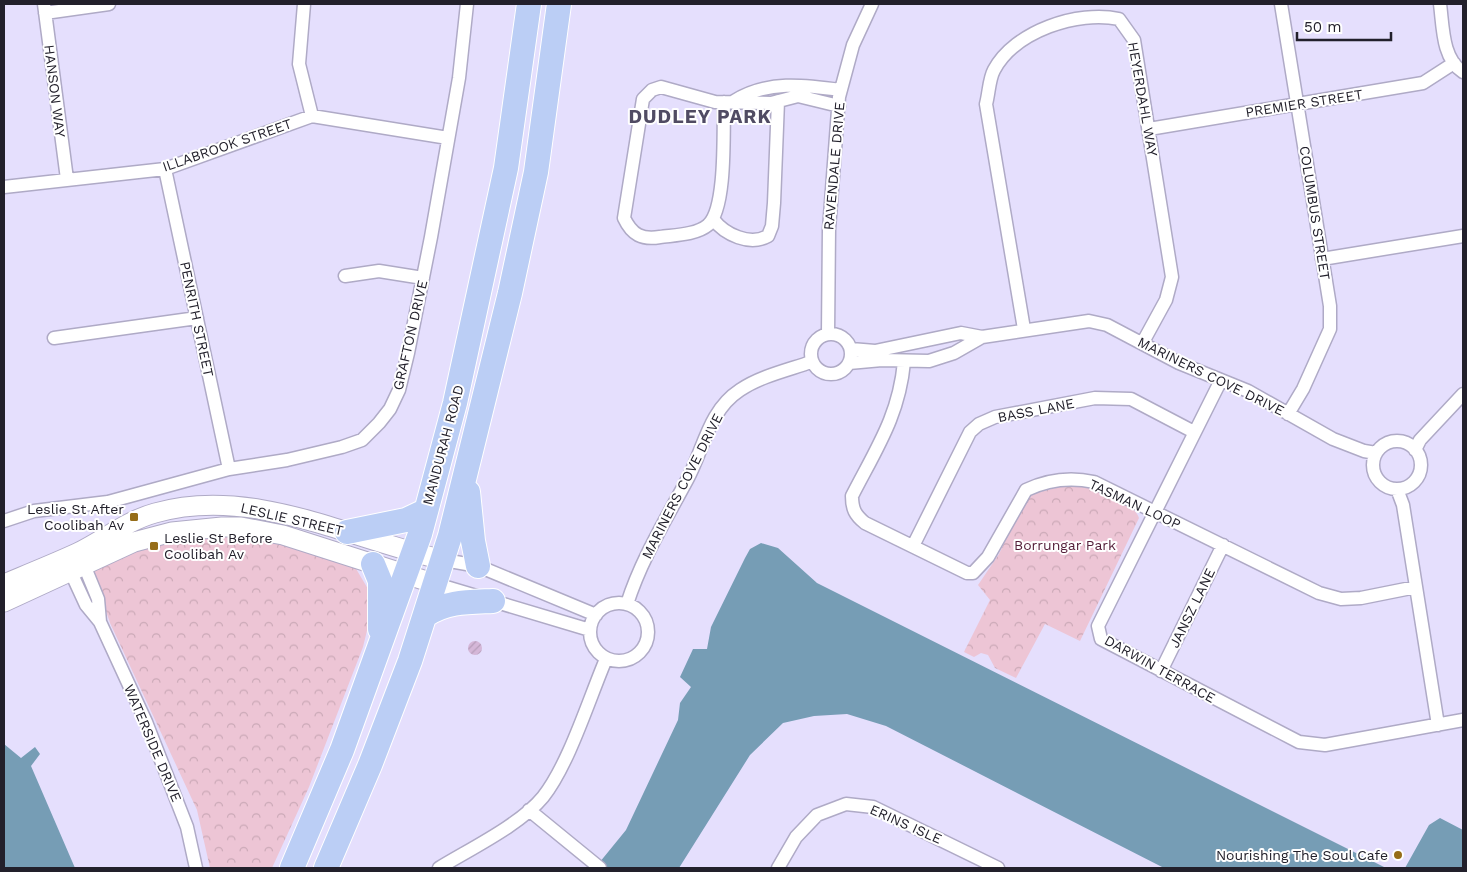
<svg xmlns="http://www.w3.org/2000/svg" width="1467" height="872" font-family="'Work Sans',sans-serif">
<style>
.park{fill:url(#park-crowns)}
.water{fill:#769db5}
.building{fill:url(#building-hatch)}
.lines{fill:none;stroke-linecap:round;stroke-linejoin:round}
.street-casing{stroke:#afaac6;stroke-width:15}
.secondary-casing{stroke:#afaac6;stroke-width:21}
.highway-casing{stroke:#fff;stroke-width:26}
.street{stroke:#fff;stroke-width:12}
.secondary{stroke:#fff;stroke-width:19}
.highway{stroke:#bbcef5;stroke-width:24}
.poi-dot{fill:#966d18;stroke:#fff;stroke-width:2}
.labels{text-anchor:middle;stroke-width:4;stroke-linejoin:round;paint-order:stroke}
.street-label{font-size:14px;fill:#22202b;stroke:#fff}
.poi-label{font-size:14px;fill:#22202b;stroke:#fff;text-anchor:end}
.park-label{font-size:14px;fill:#531d38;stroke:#fff}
.district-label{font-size:19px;font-weight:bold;letter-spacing:1px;fill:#504b63;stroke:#fff}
</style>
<defs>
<pattern id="park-crowns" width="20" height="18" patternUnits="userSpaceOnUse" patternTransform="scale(1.25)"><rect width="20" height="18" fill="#edc5d5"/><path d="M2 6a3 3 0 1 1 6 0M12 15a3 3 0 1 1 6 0" fill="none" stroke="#cba9b7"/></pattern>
<pattern id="building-hatch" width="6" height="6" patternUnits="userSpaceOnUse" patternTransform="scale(1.25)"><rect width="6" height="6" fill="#d5b7d8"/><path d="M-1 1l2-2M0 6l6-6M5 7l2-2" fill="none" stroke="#b79dba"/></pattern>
</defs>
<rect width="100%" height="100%" fill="#e5dffd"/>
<path class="park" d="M1084,486c15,2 51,18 55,32l-59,123 -35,-17 -29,54 -21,-10 -7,-13 -7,-2 -7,4 -10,-5 26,-52 -12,-15 21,-31 24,-51 8,-9 29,-7z
M237,533l44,9 74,25 16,27 1,16 -9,37 -54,140 -37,81h-62l-13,-58 -87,-187 -17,-51 11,-10 70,-26z"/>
<path class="water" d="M761,543l17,5 39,35 569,285h-222l-278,-142 -39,-12 -33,2 -31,7 -33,32 -71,113h-84l31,-38 52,-110 2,-17 11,-16 -11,-10 13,-28h14l4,-22 34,-69 5,-9z
M4,744l17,14 14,-11 5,7 -9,12 44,102h-71z
M1440,818l23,12v38h-58l24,-43z"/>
<path class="building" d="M468 648a7 7 0 1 1 14 0a7 7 0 1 1-14 0Z"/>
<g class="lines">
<g class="street-casing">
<path id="street" d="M44,4l23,175
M304,4l-5,60 13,52
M1281,4l49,302v23l-27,60 -15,25
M1440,4c3,22 2,55 23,68
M45,13l64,-9
M734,101c33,-21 70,-16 107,-11
M724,102c-1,27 3,106 -16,123 -12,10 -34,10 -48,12 -18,3 -28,-2 -36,-19l19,-119 9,-9 9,-3 54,15 56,1 27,-7 41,10
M1149,129l274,-46 31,-20
M165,169l64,300
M4,187l161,-18 147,-53 136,22
M713,219c12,16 37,27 55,17l4,-10 2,-23 4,-102
M1322,259l141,-23
M345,276l34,-5 44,7
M1024,329l-38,-225c3,-11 3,-25 8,-34 21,-39 84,-60 125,-51l15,21 38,237 -6,23 -23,42
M811 354a20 20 0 1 1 40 0a20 20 0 1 1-40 0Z
M828,334l1,-105 10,-132 14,-52 19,-41
M54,338l143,-20
M851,349l24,2 86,-18 21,4 107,-16 18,4 72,38 69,28 85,48 31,12 12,2
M904,362c-5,54 -28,87 -52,134 0,13 3,19 13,27l102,50h6l15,-16 38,-67c21,-10 45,-13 68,-8l225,111 22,6 20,-1 55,-11
M849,363l33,-3 47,1 25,-8 28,-16
M1221,380l-123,246 3,13 198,103 26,3 138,-25
M1373 465a24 24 0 1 1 48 0a24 24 0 1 1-48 0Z
M1415,450l5,-10 43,-46
M1397,489l6,16 35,220
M4,521l30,-10 74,-9 121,-33 58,-9 55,-13 20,-7 17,-17 11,-14 9,-19 9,-37 23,-116 28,-159 8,-74
M913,546l57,-114 9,-8 16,-7 100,-19 36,1 63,33
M82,560l16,39 2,23
M444,560l34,6 118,49
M68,566l18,39 14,17 46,100 41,105 9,41
M436,584l154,46
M590 632a29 29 0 1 1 58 0a29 29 0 1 1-58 0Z
M627,604c14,-44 38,-83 60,-124 17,-31 21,-69 53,-90 21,-14 48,-20 71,-28
M1161,671l62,-126
M529,810l71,58
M439,868c31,-19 81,-43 104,-71 26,-33 46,-98 63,-138
M778,868l18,-31 21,-22 29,-11 27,3 125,61"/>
</g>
<g class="secondary-casing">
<path id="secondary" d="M4,584c24,-10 49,-20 73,-31 27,-13 49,-32 78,-40 97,-28 195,26 289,47
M4,602l130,-60 38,-10 50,-5h19l42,8 153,49"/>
</g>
<g class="highway-casing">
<path id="highway" d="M468,492l5,49 5,25
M347,532l59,-12 19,-9
M373,564l7,17v48
M426,615c21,-14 43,-13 67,-14
M292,868l50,-118 78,-216 35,-131 51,-235 23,-164
M326,868l44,-103 40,-104 40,-125 60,-243 26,-121 23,-168"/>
</g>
<use href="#street" class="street"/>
<use href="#secondary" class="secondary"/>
<use href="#highway" class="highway"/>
</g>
<g class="poi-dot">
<rect x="129" y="512" width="10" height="10" rx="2.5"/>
<rect x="149" y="541" width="10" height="10" rx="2.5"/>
<circle cx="1398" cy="855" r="5"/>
</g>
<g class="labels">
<g class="street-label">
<text transform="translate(55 91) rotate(83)" y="5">HANSON WAY</text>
<text transform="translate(1143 99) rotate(80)" y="5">HEYERDAHL WAY</text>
<text transform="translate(1304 103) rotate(-9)" y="5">PREMIER STREET</text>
<text transform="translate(227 145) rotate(-19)" y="5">ILLABROOK STREET</text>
<text transform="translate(834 166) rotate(-85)" y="5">RAVENDALE DRIVE</text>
<text transform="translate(1315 213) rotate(81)" y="5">COLUMBUS STREET</text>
<text transform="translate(197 319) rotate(78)" y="5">PENRITH STREET</text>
<text transform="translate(410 335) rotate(-77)" y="5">GRAFTON DRIVE</text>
<text transform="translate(1211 376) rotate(26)" y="5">MARINERS COVE DRIVE</text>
<text transform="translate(1036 410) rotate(-11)" y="5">BASS LANE</text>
<text transform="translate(443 445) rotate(-75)" y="5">MANDURAH ROAD</text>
<text transform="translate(682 486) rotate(-63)" y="5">MARINERS COVE DRIVE</text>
<text transform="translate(1135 504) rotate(25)" y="5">TASMAN LOOP</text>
<text transform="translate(292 519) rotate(13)" y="5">LESLIE STREET</text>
<text transform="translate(1192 608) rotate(-64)" y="5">JANSZ LANE</text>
<text transform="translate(1160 669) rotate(29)" y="5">DARWIN TERRACE</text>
<text transform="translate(153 743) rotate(67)" y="5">WATERSIDE DRIVE</text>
<text transform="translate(906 824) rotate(24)" y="5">ERINS ISLE</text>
</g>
<g class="poi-label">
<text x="124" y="514">Leslie St After<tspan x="124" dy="16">Coolibah Av</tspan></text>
<text x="164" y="543" text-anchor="start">Leslie St Before<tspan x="164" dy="16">Coolibah Av</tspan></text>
<text x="1388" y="860">Nourishing The Soul Cafe</text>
</g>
<g class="park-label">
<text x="1065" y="550">Borrungar Park</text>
</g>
<g class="district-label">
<text x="700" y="123">DUDLEY PARK</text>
</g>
</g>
<rect width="1467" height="872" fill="none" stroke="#22202b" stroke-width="10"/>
<path d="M1297 32v8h94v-8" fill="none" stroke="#22202b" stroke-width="2.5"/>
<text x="1304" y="32" font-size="15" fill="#22202b" stroke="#ffffff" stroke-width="4" paint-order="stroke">50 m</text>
</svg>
